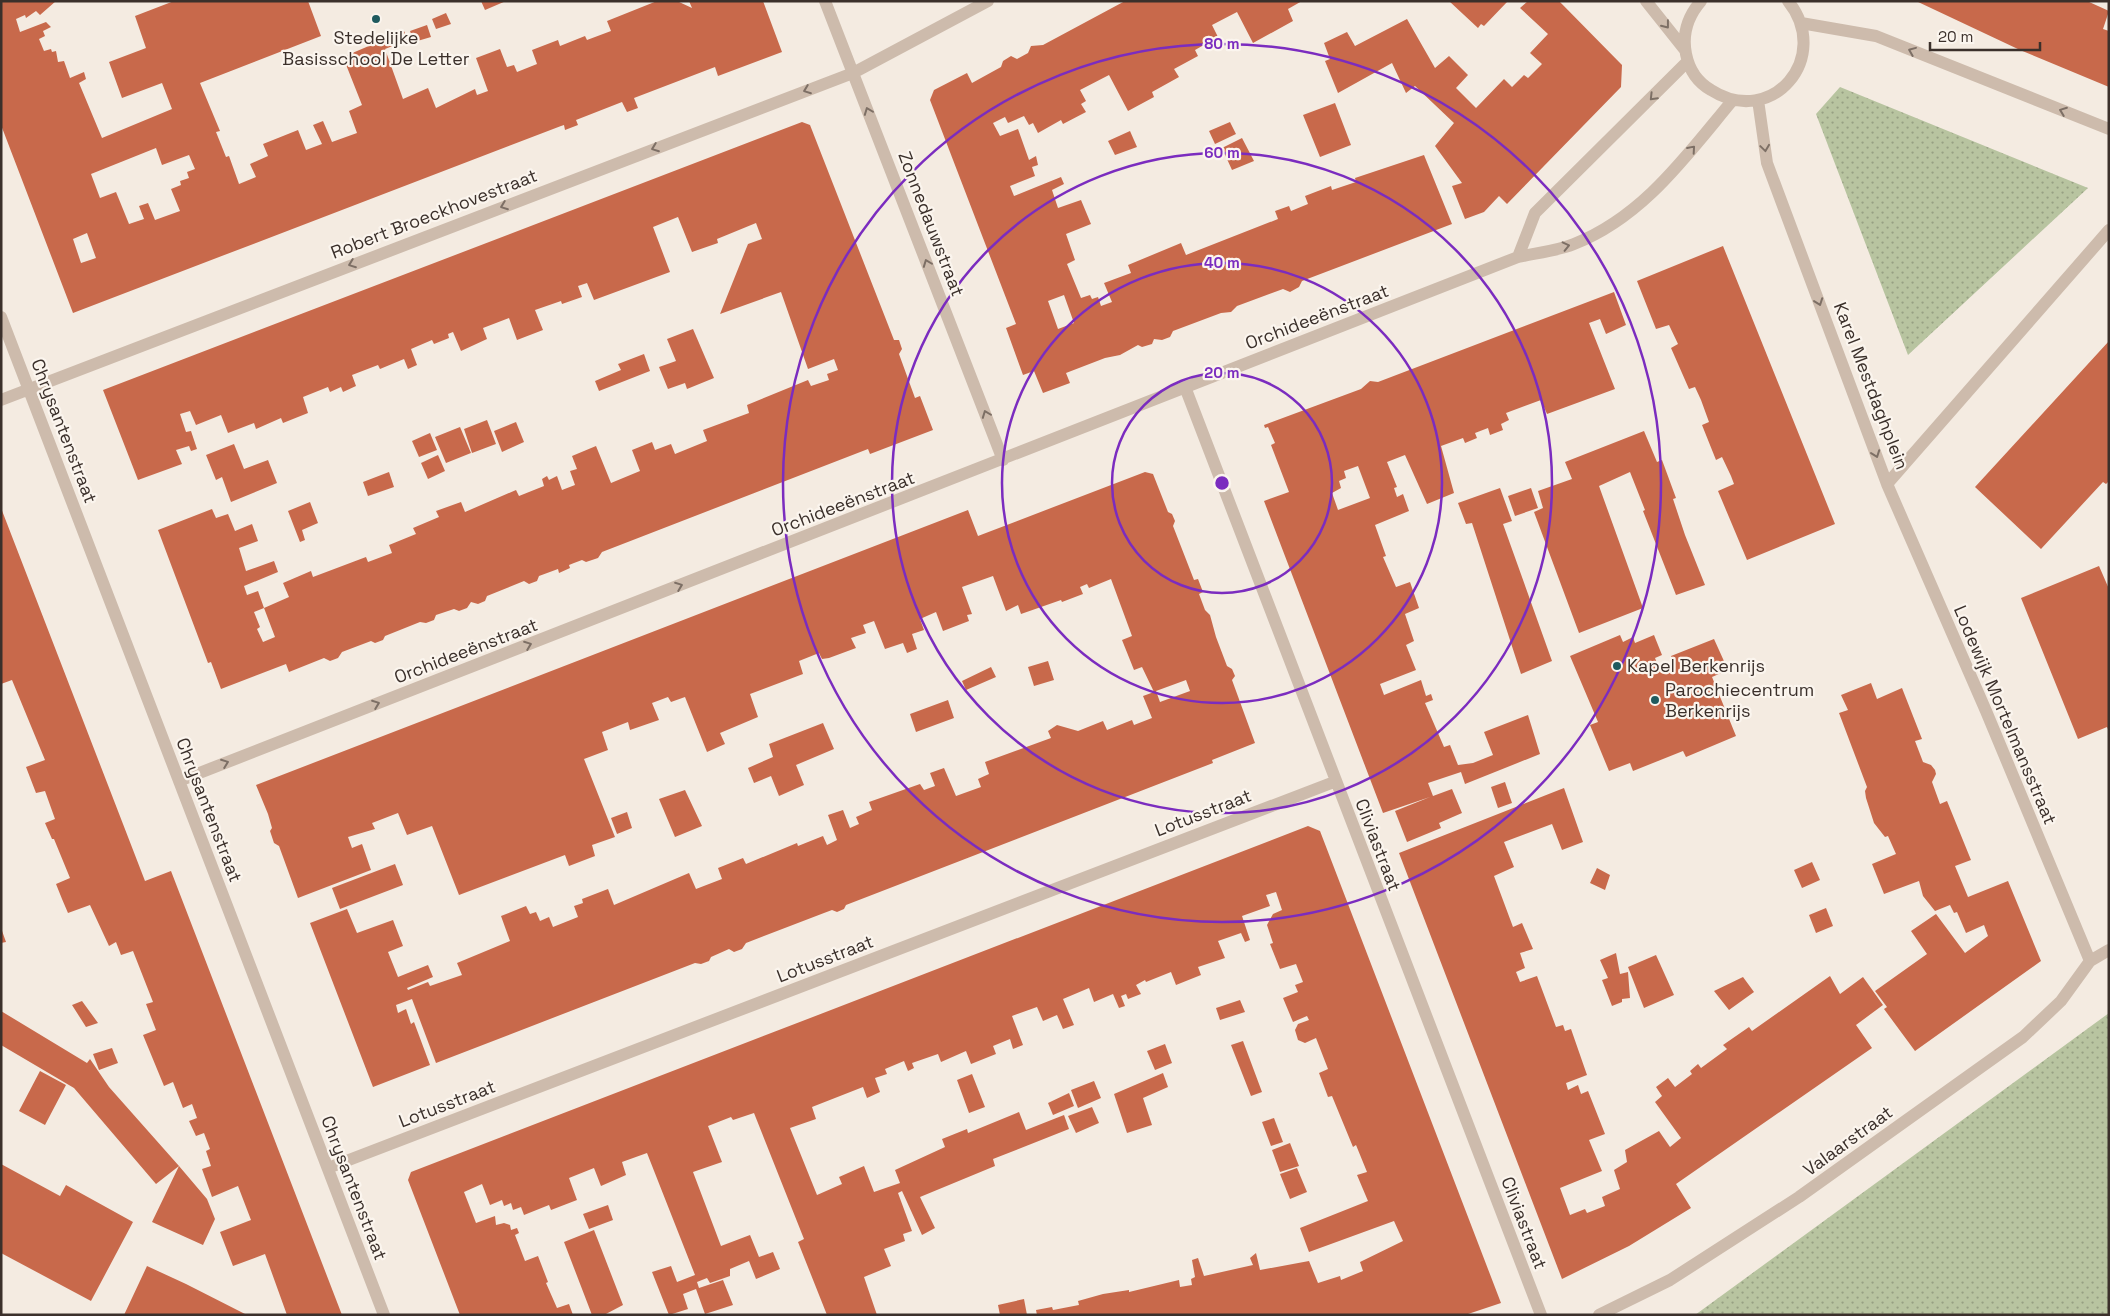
<svg xmlns="http://www.w3.org/2000/svg" width="2110" height="1316" font-family="'Space Grotesk',sans-serif">
<style>
.park{fill:url(#park-dots)}
.building{fill:#c8694b;fill-rule:evenodd}
.lines{fill:none;stroke-linecap:round;stroke-linejoin:round}
.street{stroke:#cdbbac;stroke-width:12}
.oneway{stroke:#7d6f65}
.ring{fill:none;stroke:#7b2cbf;stroke-width:2.5}
.poi-dot{fill:#1f5a5e;stroke:#fbf5ee;stroke-width:2}
.labels{text-anchor:middle;stroke-width:4.5;stroke-linejoin:round;paint-order:stroke}
.poi-label{font-size:18px;fill:#3b302b;stroke:#fbf5ee;text-anchor:start}
.street-label{font-size:18px;fill:#3b302b;stroke:#fbf5ee}
.centre{fill:#7b2cbf;stroke:#fbf5ee;stroke-width:2.5}
.ring-label{font-size:15px;text-anchor:middle;font-weight:bold;fill:#7b2cbf;stroke:#fbf5ee;stroke-width:4.5;stroke-linejoin:round;paint-order:stroke}
</style>
<defs>
<pattern id="park-dots" width="8" height="8" patternUnits="userSpaceOnUse" patternTransform="scale(1.25)"><rect width="8" height="8" fill="#b8c4a0"/><path d="M2 2h.1M6 6h.1" fill="none" stroke="#97a083" stroke-width="1.8" stroke-linecap="round"/></pattern>
</defs>
<rect width="100%" height="100%" fill="#f4ebe1"/>
<path class="park" d="M1840,87l248,101 -180,167 -92,-241z
M2109,1013v302h-414z"/>
<path class="building" d="M1,1h55l-16,14 -4,-4 -10,7 -1,-3 -9,4 4,13 26,-10 5,5 -8,4 2,5 -6,3 5,12 7,-2 1,3 4,-1 2,11 6,-1 6,17 14,-6 2,7 -7,4 23,55 70,-29 -10,-26 -40,15 -13,-36 37,-14 -11,-32 39,-15h134l13,35 -121,47 20,48 -4,1 10,25 3,-1 10,28 17,-7 -6,-13 18,-8 -5,-12 35,-14 8,20 16,-6 -9,-19 10,-4 9,21 25,-9 -8,-22 13,-6 -19,-48 61,-26 4,9 -23,9 18,50 25,-11 8,20 39,-19 2,6 11,-4 -12,-33 24,-9 7,18 7,-2 3,7 20,-8 -5,-14 26,-10 2,6 25,-10 2,4 24,-9 -4,-10 50,-20h20l15,7 -3,-7h74l19,51 -64,24 -3,-9 -81,31 4,10 -11,4 -5,-10 -46,18 2,5 -13,5 -1,-5 -3,1 -488,187 -72,-188zM156,148l6,17 27,-10 6,14 -8,3 2,6 -9,3 1,4 -10,4 9,22 -25,9 -7,-17 -9,3 5,13 -15,5 -13,-32 -16,6 -9,-24zM87,233l9,25 -15,5 -8,-24z
M481,1h25l-21,9z
M1125,1h177l-14,8 5,12 -40,22 -16,-31 -25,13 6,12 -23,13 3,6 -24,13 5,8 -27,15 2,5 -26,14 -19,-36 -29,15 6,11 -5,3 5,8 -23,12 -2,-4 -23,13 -5,-10 -4,2 -5,-9 -16,7 -3,-6 -12,6 7,13 18,-7 11,31 7,-4 2,9 -6,2 3,9 -25,10 4,10 47,-19 3,7 -12,6 6,18 23,-8 10,24 -25,10 9,26 -8,4 14,34 9,-3 2,4 6,-2 3,9 11,-4 -8,-19 27,-10 -3,-8 53,-22 5,12 92,-36 -3,-8 14,-5 2,5 17,-7 -3,-8 26,-10 1,4 24,-8 -1,-4 69,-23 28,69 -150,57 -3,6 -9,5 -7,-3 -46,17 -6,6 -10,1 -48,18 -3,6 -8,3 -8,-1 -2,5 -10,3 -4,-2 -18,10 -15,3 -39,15 4,10 -27,10 -9,-22 -11,4 -17,-47 10,-4 -86,-224 4,-10 33,-17 5,10 29,-16 2,-6 8,-5 6,3 11,-6 3,-7 12,-1zM1064,295l10,28 -16,6 -10,-28z
M1449,1h59l-24,25 -3,-2 -3,4z
M1528,1h31l63,64 -1,22 -114,117 -8,-8 -15,16 -19,7 -13,-33 10,-3 -27,-37 19,-23 -39,-37 -9,7 -14,-30 -54,30 -13,-32 5,-2 -6,-16 23,-11 8,14 52,-27 28,49 14,-12 19,19 -12,13 20,20 28,-29 8,8 12,-12 4,3 14,-14 -12,-11 18,-19 -28,-26z
M1916,1h171l22,10 -6,18 6,2v56l-89,-37z
M446,13l5,11 -15,5 -4,-10z
M427,25l4,12 -17,5 -4,-11z
M1335,103l16,42 -31,12 -17,-42z
M802,122l8,3 84,215h5l3,9 -3,5 16,44 5,-2 13,34 -63,24 -2,-5 -266,103 -4,6 -12,4 -4,-2 -8,3 -5,2 1,3 -11,5 -1,-4 -19,7 -2,5 -8,3 -5,-3 -37,15 -2,5 -7,3 -7,-2 -4,6 -8,3 -5,-2 -18,6 -2,5 -8,3 -6,-1 -35,14 -2,4 -8,3 -4,-2 -29,11 -4,6 -8,3 -6,-3 -35,14 -3,-8 -65,25 -10,-27 -3,1 -50,-133 54,-21 4,9 12,-4 7,17 17,-7 6,17 -19,7 7,23 28,-10 4,11 -34,14 3,9 11,-4 6,17 -10,4 6,15 -3,2 6,13 12,-5 -11,-29 25,-11 -6,-14 28,-12 2,6 53,-20 2,5 24,-9 -3,-8 27,-11 -3,-6 26,-11 -3,-6 25,-9 4,10 51,-22 3,6 25,-10 -2,-7 5,-3 2,4 8,-4 5,14 13,-5 -5,-14 7,-2 -5,-13 24,-10 15,37 29,-12 -8,-21 20,-8 3,8 16,-6 4,10 32,-13 -4,-11 46,-17 -2,-8 61,-25 3,6 18,-6 -2,-6 11,-4 -4,-11 -26,10 -27,-77 -61,22 28,-70 14,-5 -6,-16 -39,16 1,4 -26,9 -14,-35 -25,10 17,45 -76,28 -7,-17 -9,3 4,11 -20,7 -1,-3 -26,9 8,20 -26,10 -8,-22 -26,10 4,11 -26,12 -8,-19 -5,2 1,4 -15,6 -2,-4 -21,9 6,16 -9,4 -4,-10 -24,10 -2,-4 -26,10 4,11 -13,6 -2,-5 -11,5 -2,-5 -25,10 5,16 -25,10 -2,-5 -25,11 -2,-6 -26,10 -7,-18 -25,10 -6,-14 -10,3 6,18 5,-1 6,18 -6,2 -2,-5 -13,4 6,14 -44,16 -35,-90z
M1230,122l6,12 -21,10 -6,-13z
M1130,131l7,16 -22,8 -7,-14z
M1242,138l12,23 -22,9 -10,-22z
M1723,246l112,278 -88,36 -29,-69 16,-7 -3,-8 -9,-19 -6,3 -14,-35 7,-3 -8,-22 -6,-13 -6,2 -18,-41 7,-4 -9,-19 -13,4 -19,-48z
M1614,292l12,33 -20,9 -6,-15 -11,4 26,66 -68,25 -6,-14 -35,13 3,7 -8,4 2,6 -13,5 -2,-7 -13,5 2,5 -12,5 -2,-5 -22,8 13,47 -27,11 -22,-49 -18,7 10,25 -3,1 3,9 6,-3 6,17 -34,14 11,31 -3,1 13,30 14,-5 9,26 -14,6 9,27 -8,4 10,25 -36,14 4,11 37,-15 5,16 5,-2 2,6 -8,3 19,44 6,-2 8,20 15,-2 20,-8 -9,-23 44,-17 12,39 -75,30 -4,-12 -33,11 5,13 19,-7 10,24 -23,10 2,5 -34,14 -12,-31 35,-14 -47,16 -119,-312 25,-9 -18,-47 4,-2 -7,-16 -3,1 -1,-3 97,-36 9,-8 8,1zM1358,466l12,32 -32,12 -6,-17 9,-5 -2,-7 7,-3 -2,-7z
M693,329l21,49 -27,11 -2,-6 -17,6 -9,-22 17,-6 -9,-22z
M2109,341v140l-3,3 -3,-2 -62,67 -66,-62z
M644,354l6,17 -51,20 -4,-10 26,-11 -3,-6z
M487,420l9,24 -24,9 -8,-24z
M516,422l8,20 -22,10 -8,-21z
M460,427l11,26 -25,10 -11,-26z
M1644,431l13,31 5,-2 14,38 -3,1 12,36 20,50 -29,10 -33,-84 2,-1 -15,-38 -31,14 44,122 -64,25 -45,-121 9,-4 -5,-17 34,-12 -7,-17z
M430,433l7,17 -18,7 -7,-16z
M234,444l10,25 24,-9 9,23 -46,19 -9,-25 -6,3 -10,-25z
M438,455l7,16 -17,8 -7,-16z
M389,472l5,15 -26,9 -5,-14z
M1145,472l8,2 15,38 4,2 3,7 -2,5 21,54 4,-1 5,13 -4,2 6,16 5,5 6,22 11,29 5,3 3,7 -3,4 23,63 -43,17 1,3 -31,12 -336,130 -2,4 -7,3 -5,-2 -8,3 -78,30 -4,6 -8,3 -5,-3 -18,8 -2,4 -8,3 -6,-1 -259,100 -24,-64 -16,6 2,8 8,-4 5,15 3,-2 16,43 -57,22 -63,-164 37,-14 10,24 36,-13 10,26 -15,6 10,25 30,-12 5,12 -26,11 1,2 20,-8 2,4 32,-11 -5,-12 53,-22 -9,-25 25,-10 4,8 6,-2 4,9 9,-4 4,10 25,-10 -4,-11 9,-3 -1,-4 26,-10 6,16 75,-32 7,16 26,-10 -4,-11 25,-10 3,6 51,-21 1,3 25,-10 4,9 10,-5 -9,-25 15,-5 7,18 9,-4 -3,-7 16,-7 -3,-8 51,-18 4,6 11,-4 -5,-13 14,-5 12,28 25,-9 -3,-8 11,-5 -4,-12 66,-24 -3,-7 9,-6 21,6 25,-10 4,9 25,-10 2,5 18,-7 -9,-22 11,-4 -12,-25 -8,3 -12,-30 10,-4 -21,-57 -22,9 -2,-4 -7,3 3,7 -21,8 -1,-2 -40,14 -3,-9 -12,6 -13,-35 -31,11 10,27 -5,1 2,6 -26,10 -7,-19 -16,7 4,11 -12,4 5,15 -10,4 -4,-10 -18,6 -11,-28 -11,4 3,8 -15,5 5,10 -27,10 -7,1 -3,-6 -20,8 4,13 -53,20 8,23 -38,16 5,11 -18,8 -22,-55 -14,5 -3,-5 -16,6 7,17 -29,10 -2,-8 -26,10 6,18 -24,9 31,78 -23,8 3,11 -26,10 -4,-11 -106,40 -27,-69 -25,9 -9,-22 -26,10 3,6 -27,8 4,11 10,-4 9,26 -73,28 -19,-52 -5,-3 -4,-12 2,-3 -4,-14 -12,-29 712,-275 10,26zM1186,680l4,11 -30,11 -4,-11z
M1500,488l12,33 -9,3 49,137 -31,13 -49,-151 -6,1 -8,-21z
M1531,488l7,20 -23,8 -7,-20z
M310,502l8,21 -16,7 3,10 -5,2 -12,-31z
M1,508l144,373 26,-10 171,444h-55l-22,-61 -32,12 -13,-34 31,-12 -13,-34 -26,11 -10,-28 9,-3 -5,-15 4,-2 -6,-16 -8,3 -7,-15 8,-3 -5,-14 -9,4 -10,-26 -9,4 -21,-51 13,-5 -10,-26 7,-2 -20,-51 -12,4 -5,-13 -7,4 -19,-41 -22,8 -6,-14 -6,-15 14,-6 -16,-39h-2l-7,-16 10,-4 -10,-28 -9,2 -10,-26 19,-7 -33,-80 -11,4z
M2099,566l10,23v142l-2,-4 -29,12 -57,-141z
M1620,635l3,7 10,-5 2,6 19,-8 8,20 -7,3 6,15 9,-4 -2,-5 5,-3 -2,-5 43,-17 14,31 -16,7 24,59 -50,21 -3,-6 -50,20 -3,-8 -21,8 -19,-46 8,-3 -28,-66z
M1048,661l6,19 -20,6 -6,-19z
M991,667l5,10 -30,13 -4,-9z
M1871,683l6,16 25,-11 20,51 -7,2 8,21 8,3 4,5 1,4 -4,8 8,22 7,-3 24,59 -16,6 13,31 40,-16 33,80 -126,90 -31,-42 3,-2 -12,-16 52,-37 -16,-23 25,-17 29,39 23,-17 -4,-11 -18,8 -9,-21 -3,1 -4,-8 -15,6 -12,-15 -4,-15 -35,13 -12,-30 24,-10 -8,-18 -3,1 -11,-14 -8,-25 -1,-7 2,-4 -28,-74 9,-3 -7,-15z
M948,700l6,18 -38,14 -6,-18z
M823,723l11,26 -38,16 8,20 -25,11 -8,-20 -17,7 -6,-15 25,-11 -4,-13z
M1505,782l7,21 -14,5 -7,-21z
M1564,788l19,54 -21,8 -10,-26 -48,18 10,25 -20,9 19,51 9,-4 11,26 -13,4 5,15 -9,4 4,10 17,-6 19,51 7,-2 2,6 6,-2 16,46 -21,8 2,7 10,-5 3,9 7,-3 17,43 -16,6 13,31 -42,17 10,27 15,-6 2,4 18,-7 -3,-9 18,-8 -6,-19 13,-8 -2,-12 34,-19 11,16 11,-9 -26,-36 7,-6 -6,-9 12,-9 7,9 17,-13 -2,-3 8,-7 3,4 26,-19 -4,-4 26,-18 3,4 78,-55 10,18 23,-17 20,28 -27,20 16,23 -196,136 15,24 -62,38 -67,33 -163,-426z
M685,790l17,36 -27,11 -16,-38z
M627,812l5,16 -15,6 -6,-16z
M1308,826l12,5 181,472 -36,12h-428l-1,-5 16,-3 1,3 26,-5 -1,-4 25,-7 26,-4v2l50,-12 1,7 12,-2 -1,-6 4,-2 -3,-17 6,-2 6,18 49,-11 -3,-7 6,-5 4,17 49,-9 9,22 22,-7 1,4 22,-9 -3,-9 43,-21 -9,-20 -85,31 -9,-24 68,-27 -11,-26 10,-3 -11,-27 -3,2 -21,-51 -4,1 -9,-24 9,-4 -12,-31 -11,5 -7,-3 -3,-10 3,-6 11,-4 -2,-4 -14,6 -10,-24 15,-6 -3,-7 8,-3 -7,-18 -16,5 -10,-25 3,-1 -6,-18 6,-11 9,-4 -6,-18 -10,3 4,11 -28,10 8,24 -5,2 -4,-9 -23,8 7,17 -27,9 3,8 -25,10 -5,-13 -25,10 -1,-2 -9,5 5,9 -13,5 -2,-5 -5,2 4,10 -6,2 -6,-14 -19,8 -5,-14 -26,11 11,26 -11,4 -6,-14 -14,6 -6,-14 -25,9 11,29 -10,4 -3,-10 -17,7 3,8 -25,10 -5,-13 -25,11 -3,-8 -26,9 2,5 -6,3 -4,-10 -19,8 2,5 -12,4 5,14 -13,6 -4,-11 -51,20 4,12 -26,9 27,67 25,-11 -3,-7 25,-11 10,26 26,-9 -5,-13 50,-23 -3,-8 25,-10 1,4 51,-21 7,18 38,-15 5,14 -76,30 2,7 -75,31 15,31 -13,7 -20,-44 -4,2 14,38 -9,3 2,7 -21,8 7,17 -27,11 13,38h-50l-29,-73 6,-3 -50,-126 -21,7 -2,-3 -23,9 14,36 -29,10 28,74 29,-11 9,22 14,-5 7,17 -24,10 -7,-18 -19,8v7l-20,7 -3,-5 -10,4 2,6 24,-8 10,25 -28,9 -9,-25 -13,5 5,15 -19,6 -17,-43 19,-6 6,16 18,-7 -48,-122 -25,9 4,13 -25,11 -7,-18 -25,10 8,22 -26,10 -2,-5 -25,10 -3,-8 -8,3 -2,-7 -7,3 -2,-6 -12,5 -8,-21 -18,8 12,31 19,-7 1,9 8,-2 6,2 1,5 6,-2 2,5 -4,2 10,26 13,-5 10,26 -2,1 11,25 12,-4 4,11h-113l-52,-135 3,-8z
M1812,862l8,18 -18,8 -8,-18z
M395,864l8,21 -63,24 -8,-21z
M1597,868l13,7 -5,15 -15,-7z
M1826,908l7,18 -17,7 -7,-18z
M1,928l5,14 -5,1z
M1616,953l4,21 8,-2 2,26 -8,1v3l-10,4 -10,-26 6,-2 -8,-18z
M1656,955l18,40 -30,13 -16,-41z
M1743,977l11,15 -25,18 -15,-19z
M1240,1000l5,12 -25,8 -4,-12z
M82,1001l16,22 -12,4 -14,-22z
M1,1011l86,52 3,-4 19,28 70,79 -23,18 -82,-96 -73,-43z
M1243,1041l19,51 -11,4 -20,-51z
M1165,1044l7,19 -17,7 -8,-19z
M112,1048l6,15 -19,7 -6,-16z
M40,1071l26,14 -21,40 -26,-14z
M1163,1073l5,14 -25,11 9,27 -25,8 -13,-39z
M972,1074l13,33 -16,6 -12,-33z
M1094,1081l7,17 -23,10 -7,-18z
M1069,1093l5,13 -21,9 -5,-12z
M1092,1107l7,16 -23,10 -8,-17z
M1274,1118l9,24 -12,4 -9,-24z
M1290,1143l9,23 -19,6 -8,-22z
M1,1164l59,32 6,-11 67,37 -42,79 -90,-48z
M179,1166l28,33 8,20 -12,26 -51,-23z
M1297,1168l10,24 -17,7 -10,-25z
M608,1205l5,15 -24,9 -6,-15z
M594,1230l29,75 -19,10h-12l-28,-73z
M147,1266l39,18 61,31h-123z
M1024,1299l3,16h-27l-2,-10z"/>
<g class="lines">
<path class="street" d="M825,1l178,459
M1646,1l39,49
M1701,1c-13,15 -19,33 -15,53 3,15 11,28 25,36 61,39 122,-33 77,-89
M1801,23l75,13 233,93
M1758,100l9,63 120,321 99,227 104,250
M1518,257l17,-44 152,-151
M1,317l383,998
M1185,387l356,928
M1,400l852,-327 135,-72
M1887,484l222,-254
M179,781l1339,-524c18,-4 39,-6 56,-13 69,-27 112,-88 158,-143
M328,1168l1006,-386
M1599,1315l71,-35 129,-83 224,-160 38,-36 29,-40 19,-11"/>
</g>
<defs><path id="oneway-chevron" d="M-2-3.5L2.5 0L-2 3.5" fill="none" stroke-width="1.6" stroke-linecap="round" stroke-linejoin="round" transform="scale(1.25)"/></defs>
<g class="oneway">
<use href="#oneway-chevron" transform="translate(1666 25) rotate(52)"/>
<use href="#oneway-chevron" transform="translate(1912 51) rotate(-158)"/>
<use href="#oneway-chevron" transform="translate(807 90) rotate(159)"/>
<use href="#oneway-chevron" transform="translate(1653 97) rotate(134)"/>
<use href="#oneway-chevron" transform="translate(868 111) rotate(-111)"/>
<use href="#oneway-chevron" transform="translate(2063 111) rotate(-159)"/>
<use href="#oneway-chevron" transform="translate(655 148) rotate(159)"/>
<use href="#oneway-chevron" transform="translate(1765 148) rotate(82)"/>
<use href="#oneway-chevron" transform="translate(1692 149) rotate(-49)"/>
<use href="#oneway-chevron" transform="translate(504 206) rotate(159)"/>
<use href="#oneway-chevron" transform="translate(1566 246) rotate(-13)"/>
<use href="#oneway-chevron" transform="translate(927 263) rotate(-111)"/>
<use href="#oneway-chevron" transform="translate(352 264) rotate(159)"/>
<use href="#oneway-chevron" transform="translate(1819 302) rotate(70)"/>
<use href="#oneway-chevron" transform="translate(986 414) rotate(-111)"/>
<use href="#oneway-chevron" transform="translate(1876 454) rotate(70)"/>
<use href="#oneway-chevron" transform="translate(679 586) rotate(-21)"/>
<use href="#oneway-chevron" transform="translate(528 645) rotate(-21)"/>
<use href="#oneway-chevron" transform="translate(376 704) rotate(-21)"/>
<use href="#oneway-chevron" transform="translate(225 763) rotate(-21)"/>
</g>
<g class="ring">
<circle cx="1222" cy="483" r="110"/>
<circle cx="1222" cy="483" r="220"/>
<circle cx="1222" cy="483" r="330"/>
<circle cx="1222" cy="483" r="439"/>
</g>
<g class="poi-dot">
<circle cx="376" cy="19" r="5"/>
<circle cx="1617" cy="666" r="5"/>
<circle cx="1655" cy="700" r="5"/>
</g>
<g class="labels">
<g class="poi-label">
<text x="376" y="44" text-anchor="middle">Stedelijke<tspan x="376" dy="21">Basisschool De Letter</tspan></text>
<text x="1627" y="672">Kapel Berkenrijs</text>
<text x="1665" y="696">Parochiecentrum<tspan x="1665" dy="21">Berkenrijs</tspan></text>
</g>
<g class="street-label">
<text transform="translate(434 214) rotate(-21)" y="6">Robert Broeckhovestraat</text>
<text transform="translate(931 224) rotate(69)" y="6">Zonnedauwstraat</text>
<text transform="translate(1317 317) rotate(-21)" y="6">Orchideeënstraat</text>
<text transform="translate(1871 386) rotate(69)" y="6">Karel Mestdaghplein</text>
<text transform="translate(64 431) rotate(69)" y="6">Chrysantenstraat</text>
<text transform="translate(843 504) rotate(-21)" y="6">Orchideeënstraat</text>
<text transform="translate(466 651) rotate(-21)" y="6">Orchideeënstraat</text>
<text transform="translate(2005 715) rotate(67)" y="6">Lodewijk Mortelmansstraat</text>
<text transform="translate(209 810) rotate(69)" y="6">Chrysantenstraat</text>
<text transform="translate(1203 813) rotate(-21)" y="6">Lotusstraat</text>
<text transform="translate(1378 845) rotate(69)" y="6">Cliviastraat</text>
<text transform="translate(825 959) rotate(-21)" y="6">Lotusstraat</text>
<text transform="translate(447 1104) rotate(-21)" y="6">Lotusstraat</text>
<text transform="translate(1848 1141) rotate(-36)" y="6">Valaarstraat</text>
<text transform="translate(354 1188) rotate(69)" y="6">Chrysantenstraat</text>
<text transform="translate(1524 1223) rotate(69)" y="6">Cliviastraat</text>
</g>
</g>
<circle cx="1222" cy="483" r="8" class="centre"/>
<g class="ring-label">
<text x="1222" y="49">80 m</text>
<text x="1222" y="158">60 m</text>
<text x="1222" y="268">40 m</text>
<text x="1222" y="378">20 m</text>
</g>
<rect width="2110" height="1316" fill="none" stroke="#3b302b" stroke-width="5"/>
<path d="M1930 42v8h110v-8" fill="none" stroke="#3b302b" stroke-width="2.5"/>
<text x="1938" y="42" font-size="15" fill="#3b302b" stroke="#fbf5ee" stroke-width="4" paint-order="stroke">20 m</text>
</svg>
